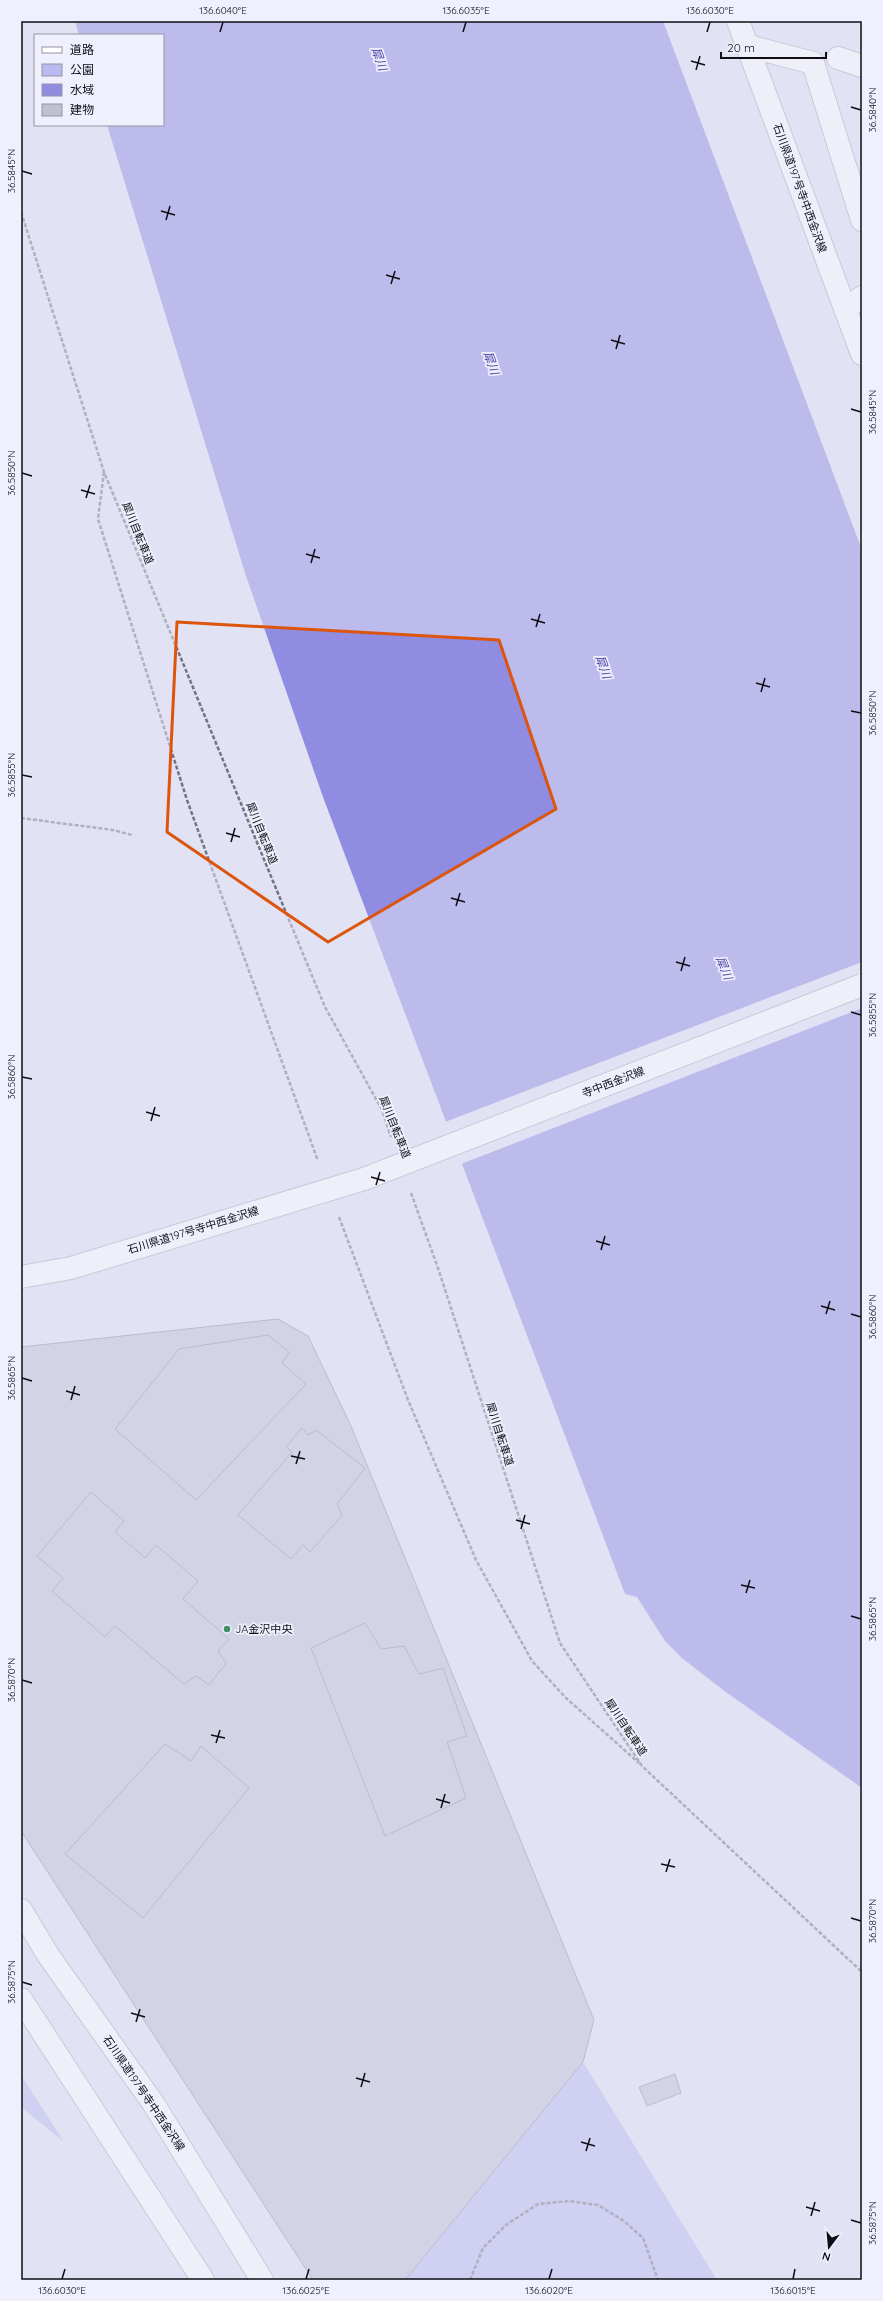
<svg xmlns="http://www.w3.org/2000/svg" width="883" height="2301" font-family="Quicksand,'Noto Sans JP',sans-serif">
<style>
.green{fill:#b9baef}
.water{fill:#8f8ce2}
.pier{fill:#e1e2f4}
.building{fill:#bfc0d1;stroke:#8c8d9e}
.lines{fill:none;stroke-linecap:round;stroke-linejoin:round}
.street-casing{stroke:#a9aabb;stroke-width:24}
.secondary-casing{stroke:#a9aabb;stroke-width:24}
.path{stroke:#73747f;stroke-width:2.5;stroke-dasharray:4 2;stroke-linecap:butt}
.street{stroke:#fff;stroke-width:22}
.secondary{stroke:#fff;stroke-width:22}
.secondary-bridge-casing{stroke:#a9aabb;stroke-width:24;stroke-linecap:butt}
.secondary-bridge{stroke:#fff;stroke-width:22}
.marked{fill:none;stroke:#dd550c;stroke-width:3;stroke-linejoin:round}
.ticks{fill:none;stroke:#0e0e14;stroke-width:1.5}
.poi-dot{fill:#3e9162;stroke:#efeffe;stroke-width:1.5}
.labels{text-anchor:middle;stroke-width:3.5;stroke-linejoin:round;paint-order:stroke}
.street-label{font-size:11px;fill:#0e0e14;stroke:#efeffe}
.poi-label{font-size:11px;fill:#0e0e14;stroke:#efeffe;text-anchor:start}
.water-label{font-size:12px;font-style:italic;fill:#5144a9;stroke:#efeffe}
.neatline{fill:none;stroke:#0e0e14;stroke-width:1.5}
.ticks-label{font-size:10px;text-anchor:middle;fill:#0e0e14}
</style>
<rect width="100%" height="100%" fill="#e1e2f4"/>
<path class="green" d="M583,2062l134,218h-312z
M21,2075l43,67 -43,-35z"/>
<path class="water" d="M75,21h588l199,529v1238l-139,-98 -41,-32 -17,-17 -28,-44 -12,-3 -302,-797 -77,-221 -139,-451h56v-90h-84z"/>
<path class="pier" d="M862,962v46l-401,156 -16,-42z"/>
<path class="building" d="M278,1319l30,17 43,90 243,594 -11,42 -178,218h-92l-292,-449v-484z
M268,1335l21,17 -7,11 24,21 -110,116 -81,-71 64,-80z
M302,1428l6,7 8,-5 49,38 -28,36 5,11 -32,37 -7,-7 -12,14 -53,-44 54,-63 -6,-5z
M91,1492l33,29 -9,11 30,26 11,-13 42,36 -15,18 46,40 -11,12 8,12 -17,22 -13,-9 -12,8 -69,-58 -10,11 -53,-46 11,-13 -26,-22z
M365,1623l16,26 23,-3 15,28 24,-6 24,68 -20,6 19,56 -81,38 -74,-188z
M165,1744l26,17 10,-15 48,42 -106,130 -78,-64z
M675,2074l6,19 -34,13 -8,-19z"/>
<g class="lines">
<g class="street-casing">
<path id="street" d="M748,46l65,17 49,157
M838,58l24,8
M845,309l17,-12"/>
</g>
<g class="secondary-casing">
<path id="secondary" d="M738,21l124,333
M21,1277l50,-9 293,-89
M21,1910l27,45 105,148 109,177
M21,1999l182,281"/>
</g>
<path class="path" d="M21,212l83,260 221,535 57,103 9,27
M104,472l-6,47 89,281 131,361
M21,818l92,12 19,5
M411,1193l27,75 122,375 82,123 220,206
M339,1217l69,183 68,160 56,101 34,37 73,65
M470,2280l13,-32 23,-23 32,-21 31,-3 29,4 26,16 19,17 15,42"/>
<use href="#street" class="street"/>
<use href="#secondary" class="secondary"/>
<g class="secondary-bridge-casing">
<path id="secondary-bridge" d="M364,1179l498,-194"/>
</g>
<use href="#secondary-bridge" class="secondary-bridge"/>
</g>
<path d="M0 0H883V2301H0ZM177,622l322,18 57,169 -228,133 -161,-110z" fill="#e1e2f4" fill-opacity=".55" fill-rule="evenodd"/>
<path class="marked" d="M177,622l322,18 57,169 -228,133 -161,-110z"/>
<path class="ticks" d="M220,32l3,-10M463,32l3,-10M707,32l3,-10M691,61l14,4M696,70l4,-14M851,107l10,3M22,171l10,3M161,211l14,4M166,220l4,-14M386,275l14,4M391,284l4,-13M611,340l14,4M616,349l4,-14M851,409l10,3M22,473l10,3M81,490l14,4M86,498l4,-13M306,554l14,4M311,563l4,-14M531,619l14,4M536,627l4,-13M756,683l14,4M761,692l4,-14M851,711l10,2M22,775l10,2M226,833l14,4M231,842l4,-14M451,898l14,4M456,906l4,-13M676,962l14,4M681,971l4,-14M851,1012l10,3M22,1077l10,2M146,1112l14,4M151,1121l4,-14M371,1177l14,4M376,1185l4,-13M596,1241l14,4M601,1250l4,-14M821,1306l14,4M826,1314l4,-13M851,1314l10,3M22,1378l10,3M66,1391l14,4M71,1400l4,-14M291,1456l14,3M296,1464l4,-13M516,1520l14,4M521,1529l4,-14M741,1585l14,3M746,1593l4,-13M851,1616l10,3M22,1680l10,3M211,1735l14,3M216,1743l4,-13M436,1799l14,4M441,1808l4,-14M661,1864l14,3M666,1872l4,-13M851,1918l10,3M22,1982l10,3M131,2013l14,4M136,2022l4,-13M356,2078l14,4M361,2087l4,-14M581,2142l14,4M586,2151l4,-13M806,2207l14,4M811,2216l4,-14M851,2220l10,3M62,2279l3,-10M306,2279l3,-10M549,2279l3,-10M793,2279l2,-10"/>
<circle class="poi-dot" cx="227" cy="1629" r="4"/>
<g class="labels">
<g class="street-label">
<text transform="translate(800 188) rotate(70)" y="4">石川県道197号寺中西金沢線</text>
<text transform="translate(138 533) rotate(68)" y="4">犀川自転車道</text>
<text transform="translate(262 833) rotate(68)" y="4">犀川自転車道</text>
<text transform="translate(613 1082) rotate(-21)" y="4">寺中西金沢線</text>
<text transform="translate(395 1127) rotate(68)" y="4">犀川自転車道</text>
<text transform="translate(193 1230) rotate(-17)" y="4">石川県道197号寺中西金沢線</text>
<text transform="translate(500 1434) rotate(72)" y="4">犀川自転車道</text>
<text transform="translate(626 1727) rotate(56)" y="4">犀川自転車道</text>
<text transform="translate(144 2093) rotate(56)" y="4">石川県道197号寺中西金沢線</text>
</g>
<g class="poi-label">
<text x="235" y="1633">JA金沢中央</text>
</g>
<g class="water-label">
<text transform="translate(379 59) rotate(70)" y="4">犀川</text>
<text transform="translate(491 363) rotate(70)" y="4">犀川</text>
<text transform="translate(603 667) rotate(70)" y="4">犀川</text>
<text transform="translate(724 968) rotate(68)" y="4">犀川</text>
</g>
</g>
<rect width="883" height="2301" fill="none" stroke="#efeffe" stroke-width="44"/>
<rect x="34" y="34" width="130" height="92" fill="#efeffe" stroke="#9595a0"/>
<rect x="42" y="47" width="20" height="6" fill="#ffffff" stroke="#9595a0"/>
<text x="70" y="54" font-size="12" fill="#0e0e14">道路</text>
<rect x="42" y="64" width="20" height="12" fill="#b9baef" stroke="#9595a0"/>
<text x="70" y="74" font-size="12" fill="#0e0e14">公園</text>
<rect x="42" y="84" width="20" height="12" fill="#8f8ce2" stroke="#9595a0"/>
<text x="70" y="94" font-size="12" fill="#0e0e14">水域</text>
<rect x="42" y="104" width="20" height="12" fill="#bfc0d1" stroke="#9595a0"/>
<text x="70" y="114" font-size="12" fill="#0e0e14">建物</text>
<g transform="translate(829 2247) rotate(196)" stroke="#efeffe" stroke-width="3" paint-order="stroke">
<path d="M0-3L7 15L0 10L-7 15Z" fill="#0e0e14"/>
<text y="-6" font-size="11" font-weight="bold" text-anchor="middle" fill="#0e0e14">N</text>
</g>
<path d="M721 52v6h105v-6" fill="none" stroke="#0e0e14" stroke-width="2"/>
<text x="727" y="52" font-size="12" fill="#0e0e14" stroke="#efeffe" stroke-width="3" paint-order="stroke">20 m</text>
<rect x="22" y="22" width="839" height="2257" class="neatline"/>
<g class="ticks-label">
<text x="223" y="14">136.6040°E</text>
<text x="466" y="14">136.6035°E</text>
<text x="710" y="14">136.6030°E</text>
<text transform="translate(872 110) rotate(-90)" y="4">36.5840°N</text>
<text transform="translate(11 171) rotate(-90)" y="4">36.5845°N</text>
<text transform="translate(872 412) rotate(-90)" y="4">36.5845°N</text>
<text transform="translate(11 473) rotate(-90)" y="4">36.5850°N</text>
<text transform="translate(872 713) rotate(-90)" y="4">36.5850°N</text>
<text transform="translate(11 775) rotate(-90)" y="4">36.5855°N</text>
<text transform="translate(872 1015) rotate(-90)" y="4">36.5855°N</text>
<text transform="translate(11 1077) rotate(-90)" y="4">36.5860°N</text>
<text transform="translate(872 1317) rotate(-90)" y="4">36.5860°N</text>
<text transform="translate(11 1378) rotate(-90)" y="4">36.5865°N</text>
<text transform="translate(872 1619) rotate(-90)" y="4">36.5865°N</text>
<text transform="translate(11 1680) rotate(-90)" y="4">36.5870°N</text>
<text transform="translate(872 1921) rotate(-90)" y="4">36.5870°N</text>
<text transform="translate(11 1982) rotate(-90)" y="4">36.5875°N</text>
<text transform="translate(872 2223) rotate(-90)" y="4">36.5875°N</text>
<text x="62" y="2294">136.6030°E</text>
<text x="306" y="2294">136.6025°E</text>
<text x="549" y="2294">136.6020°E</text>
<text x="793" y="2294">136.6015°E</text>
</g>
</svg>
